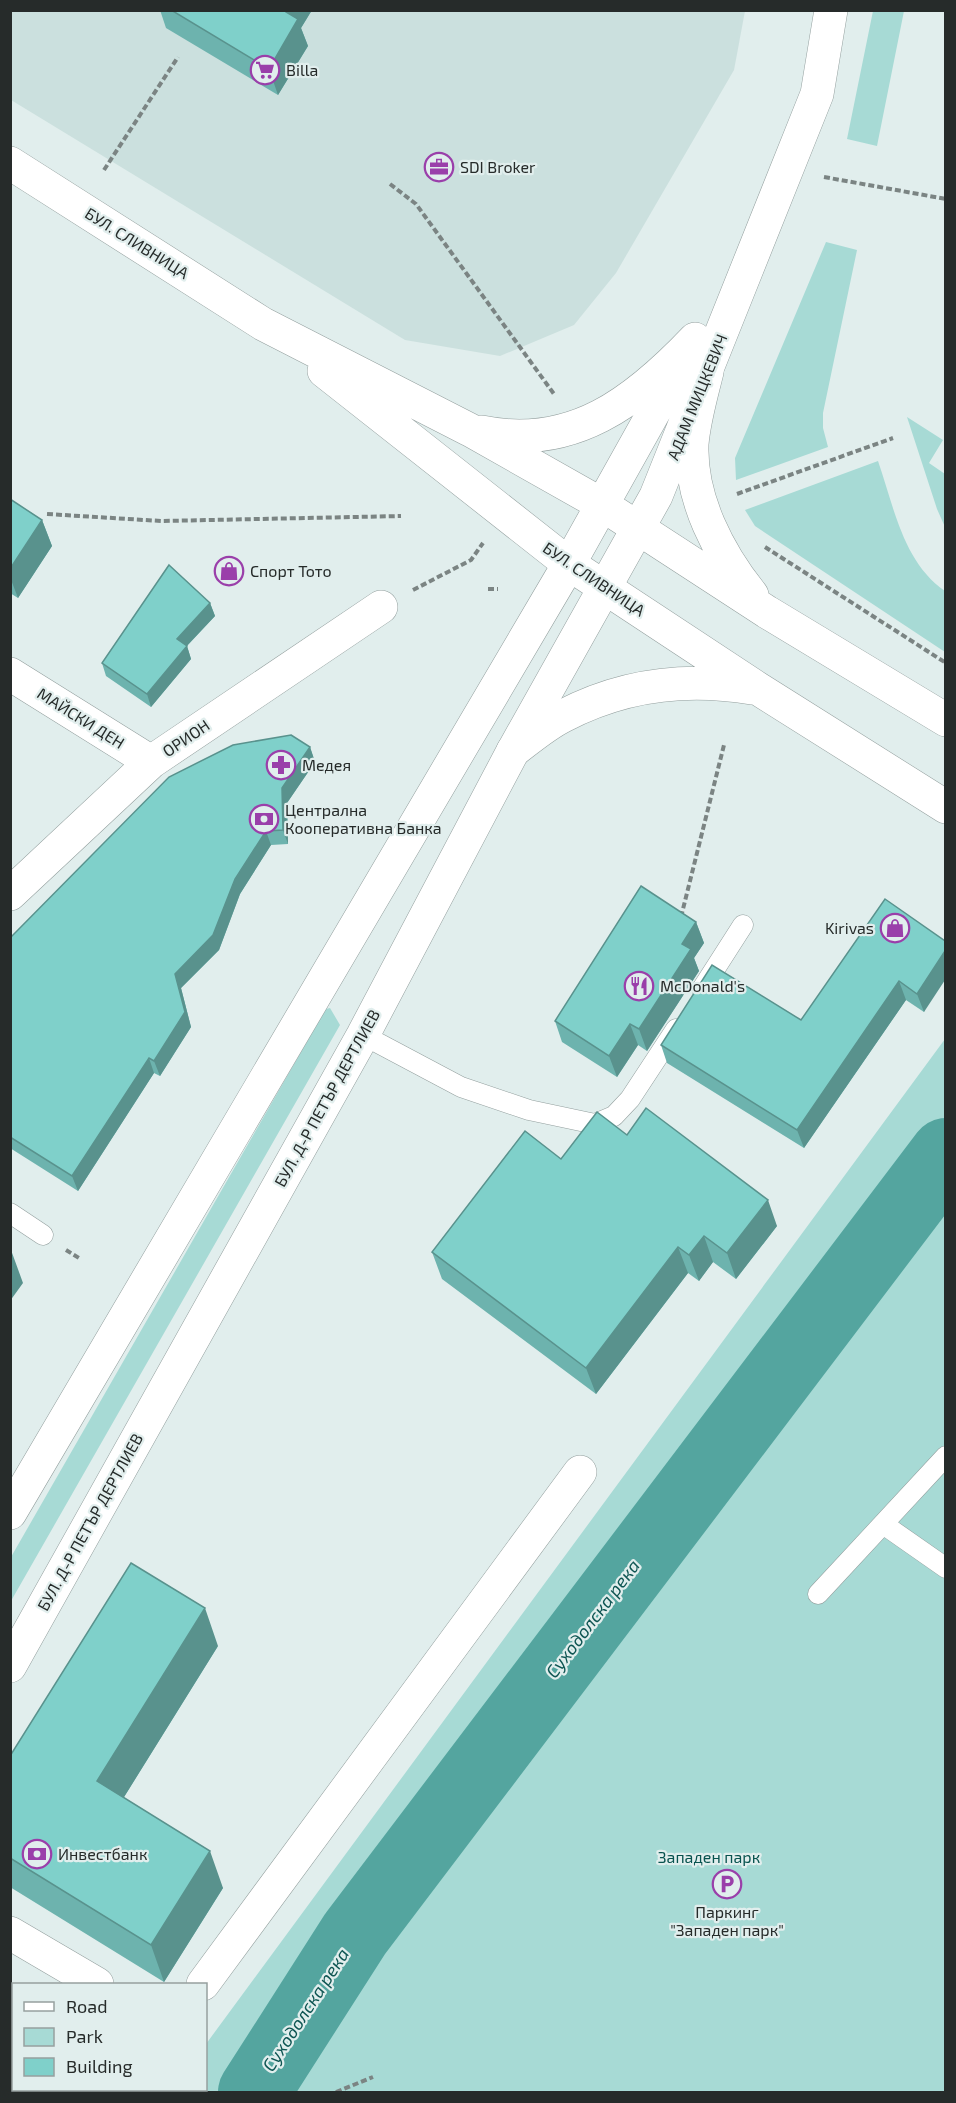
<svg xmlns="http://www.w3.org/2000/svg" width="956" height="2103" font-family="'Exo 2',sans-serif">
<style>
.built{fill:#cbe0de}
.green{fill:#a7dad5}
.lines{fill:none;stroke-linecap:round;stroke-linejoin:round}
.river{stroke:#54a59f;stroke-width:72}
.lane-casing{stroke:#939f9e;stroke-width:21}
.street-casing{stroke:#939f9e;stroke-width:34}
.secondary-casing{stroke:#939f9e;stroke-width:34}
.primary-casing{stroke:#939f9e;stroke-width:34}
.path{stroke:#7b8483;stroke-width:4;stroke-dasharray:6 3;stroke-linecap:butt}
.lane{stroke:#fff;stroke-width:20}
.street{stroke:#fff;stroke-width:33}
.secondary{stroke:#fff;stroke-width:33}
.primary{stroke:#fff;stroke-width:33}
.wall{fill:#6db3ae}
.shaded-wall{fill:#59928d}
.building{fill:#7fd0ca;stroke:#59928d;stroke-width:1.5}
.labels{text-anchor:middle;stroke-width:4.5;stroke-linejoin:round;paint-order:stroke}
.poi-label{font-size:16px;fill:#262b2a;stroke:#e1eeed;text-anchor:start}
.street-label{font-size:16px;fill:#262b2a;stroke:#e1eeed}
.park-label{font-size:16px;fill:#08534f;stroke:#e1eeed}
.water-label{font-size:18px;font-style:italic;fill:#0f5653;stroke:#e1eeed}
</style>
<rect width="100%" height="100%" fill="#e1eeed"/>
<path class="built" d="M10,11h735l-11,59 -118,203 -42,52 -74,31 -95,-16 -394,-240z"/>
<path class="green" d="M873,11h31l-27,135 -30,-7z
M826,242l31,8 -34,163v15l5,19 -92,33 -1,-22z
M907,417l36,23 -14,23 16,11v53l-8,-18z
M878,461c16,46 25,101 67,130v61l-190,-126 -10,-16z
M330,1008l10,17 -329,576v-44l302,-526 13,-22z
M945,1039v1053h-775l2,-2h34v-46z"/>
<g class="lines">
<path class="river" d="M254,2092l101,-158 591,-780"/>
<g class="lane-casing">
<path id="lane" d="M702,989l41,-64
M363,1035l98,52 68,23 66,14 19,-8 16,-17 46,-70
M10,1213l33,22
M883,1524l63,44
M818,1594l128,-138"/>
</g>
<g class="street-casing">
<path id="street" d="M10,674l141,88
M10,894l141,-132 230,-155
M10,1933l87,51
M203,1984l377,-512"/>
</g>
<g class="secondary-casing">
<path id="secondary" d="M10,1513l559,-949 119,-213
M10,1666l353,-631 150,-284 143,-255 161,-402 14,-84"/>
</g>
<g class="primary-casing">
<path id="primary" d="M10,163l253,161 207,106 131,74 166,108 179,108
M324,371l245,193 188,124 189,119
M707,372c-6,24 -13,48 -15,72 -2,55 27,110 60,151
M481,432c92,19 155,-31 214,-93
M513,751c16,-12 32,-26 50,-35 59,-31 124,-39 189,-28"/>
</g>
<path class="path" d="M104,170l74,-113
M824,177l122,22
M390,184l26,20 138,190
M737,494l156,-56
M47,514l114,7 240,-5
M765,547l181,116
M488,589h10
M413,590l58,-30 12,-17
M681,917l43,-172
M66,1250l13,8
M184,2090l4,2
M336,2092l37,-15"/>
<use href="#lane" class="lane"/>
<use href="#street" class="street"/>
<use href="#secondary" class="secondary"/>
<use href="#primary" class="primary"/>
</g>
<path class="wall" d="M160,10h152l-11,18 7,18 -30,49 -112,-67z
M10,499l32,21 10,26 -34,52 -8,-5z
M210,603l5,13 -28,30 4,13 -40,48 -45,-31 -4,-13z
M310,747l5,15 -28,41 1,41 -17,1 -31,49 -21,56 -38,38 10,39 -31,49 -6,-3 -76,118 -68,-43v-210z
M696,922l8,21 -10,15 5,13 -52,80 -9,-6 -21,32 -55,-35 -7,-21z
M945,941l-21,71 -18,-12 -102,148 -137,-85 -6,-18 140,-25z
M627,1135l150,91 -41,53 -23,-17 -14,19 -11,-8 -92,121 -154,-115 -10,-27z
M218,1646l-94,151 99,91 -59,94 -154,-95v-131z"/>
<path class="shaded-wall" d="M287,10h25l-11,18 7,18 -30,49 -9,-26z
M42,520l10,26 -34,52 -8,-21v-8z
M210,603l5,13 -34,36 -4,-13z
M187,646l4,13 -40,48 -4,-13z
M310,747l5,15 -28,41 1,41 -5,-14 -1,-42z
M266,831l5,14 -31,49 -21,56 -38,38 10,39 -31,49 -6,-15 21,-87z
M696,922l8,21 -10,15 5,13 -52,80 -8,-22 43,-85z
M945,951v29l-21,32 -7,-18z
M899,981l7,19 -102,148 -7,-18z
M630,1024l8,21 -21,32 -8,-21z
M149,1058l5,15 -76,118 -6,-15z
M768,1200l9,26 -41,53 -9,-26z
M704,1236l9,26 -14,19 -10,-26z
M678,1247l10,26 -92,121 -10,-26z
M11,1250l12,33 -13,18v-50z
M205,1608l13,38 -107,172 -14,-37z
M210,1851l13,37 -59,94 -13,-37z"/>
<path class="building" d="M171,10h116l-1,2 12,7 -29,50z
M10,499l32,21 -32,49z
M169,565l41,38 -33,36 10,7 -40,48 -45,-31z
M291,735l19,12 -28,41 1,42 -17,1 -31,48 -22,56 -38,39 10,38 -31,49 -5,-3 -77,118 -62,-39v-199l159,-161 64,-32z
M641,886l55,36 -14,22 9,5 -52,80 -9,-5 -21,32 -54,-35z
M885,899l60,42v10l-28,43 -18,-13 -102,149 -136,-85 51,-80 89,55z
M646,1108l122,92 -41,53 -23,-17 -15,19 -11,-8 -92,121 -154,-116 93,-121 36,28 36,-47 30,23z
M131,1563l74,45 -108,173 113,70 -59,94 -141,-87v-102z
M10,2087l4,3 6,2h-10z
M94,2090h1l6,2h-9z"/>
<defs>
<g id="supermarket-ring" transform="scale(1.5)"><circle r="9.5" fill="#e1eeed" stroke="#9a3faa" stroke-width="1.5"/><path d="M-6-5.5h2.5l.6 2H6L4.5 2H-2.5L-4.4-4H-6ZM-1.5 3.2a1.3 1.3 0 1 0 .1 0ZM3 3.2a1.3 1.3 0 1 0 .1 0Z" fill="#9a3faa"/></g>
<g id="office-ring" transform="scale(1.5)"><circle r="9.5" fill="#e1eeed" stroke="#9a3faa" stroke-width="1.5"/><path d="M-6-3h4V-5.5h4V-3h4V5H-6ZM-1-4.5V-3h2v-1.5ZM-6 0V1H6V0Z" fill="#9a3faa"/></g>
<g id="shop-ring" transform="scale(1.5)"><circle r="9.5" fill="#e1eeed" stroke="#9a3faa" stroke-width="1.5"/><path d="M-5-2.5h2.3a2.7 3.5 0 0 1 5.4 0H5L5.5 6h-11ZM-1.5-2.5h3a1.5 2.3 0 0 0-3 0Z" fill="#9a3faa"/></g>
<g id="pharmacy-ring" transform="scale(1.5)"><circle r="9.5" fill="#e1eeed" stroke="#9a3faa" stroke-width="1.5"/><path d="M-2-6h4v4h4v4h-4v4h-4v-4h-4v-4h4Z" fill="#9a3faa"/></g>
<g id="bank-ring" transform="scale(1.5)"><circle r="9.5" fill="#e1eeed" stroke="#9a3faa" stroke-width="1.5"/><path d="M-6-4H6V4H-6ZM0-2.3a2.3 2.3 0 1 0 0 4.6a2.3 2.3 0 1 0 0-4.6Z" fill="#9a3faa"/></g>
<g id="restaurant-ring" transform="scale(1.5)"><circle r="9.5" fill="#e1eeed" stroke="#9a3faa" stroke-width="1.5"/><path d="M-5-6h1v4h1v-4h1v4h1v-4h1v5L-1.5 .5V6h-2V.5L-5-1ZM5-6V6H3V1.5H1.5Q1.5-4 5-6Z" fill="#9a3faa"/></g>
<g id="parking-ring" transform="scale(1.5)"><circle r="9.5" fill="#e1eeed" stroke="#9a3faa" stroke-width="1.5"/><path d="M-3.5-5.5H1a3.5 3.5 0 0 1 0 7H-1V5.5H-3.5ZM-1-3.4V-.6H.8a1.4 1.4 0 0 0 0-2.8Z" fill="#9a3faa"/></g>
</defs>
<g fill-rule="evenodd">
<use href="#supermarket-ring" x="265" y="70"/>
<use href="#office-ring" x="439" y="167"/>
<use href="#shop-ring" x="229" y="571"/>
<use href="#pharmacy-ring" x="281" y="765"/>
<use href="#bank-ring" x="264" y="819"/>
<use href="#shop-ring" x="895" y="928"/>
<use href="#restaurant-ring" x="639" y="986"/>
<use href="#bank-ring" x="37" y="1854"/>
<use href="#parking-ring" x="727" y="1884"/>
</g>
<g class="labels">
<g class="poi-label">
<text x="286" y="76">Billa</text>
<text x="460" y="173">SDI Broker</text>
<text x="250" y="577">Спорт Тото</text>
<text x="302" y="771">Медея</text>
<text x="285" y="816">Централна<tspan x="285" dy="18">Кооперативна Банка</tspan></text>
<text x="874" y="934" text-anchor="end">Kirivas</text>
<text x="660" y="992">McDonald's</text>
<text x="58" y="1860">Инвестбанк</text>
<text x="727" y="1918" text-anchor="middle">Паркинг<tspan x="727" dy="18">"Западен парк"</tspan></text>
</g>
<g class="street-label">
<text transform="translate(137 243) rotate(32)" y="6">БУЛ. СЛИВНИЦА</text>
<text transform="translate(697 397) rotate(-68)" y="6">АДАМ МИЦКЕВИЧ</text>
<text transform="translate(594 579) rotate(34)" y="6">БУЛ. СЛИВНИЦА</text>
<text transform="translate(81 718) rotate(32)" y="6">МАЙСКИ ДЕН</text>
<text transform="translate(186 738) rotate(-34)" y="6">ОРИОН</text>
<text transform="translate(327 1098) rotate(-61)" y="6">БУЛ. Д-Р ПЕТЪР ДЕРТЛИЕВ</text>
<text transform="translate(90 1522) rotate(-61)" y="6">БУЛ. Д-Р ПЕТЪР ДЕРТЛИЕВ</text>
</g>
<g class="park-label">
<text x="709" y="1863">Западен парк</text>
</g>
<g class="water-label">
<text transform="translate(593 1619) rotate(-53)" y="6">Суходолска река</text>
<text transform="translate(306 2010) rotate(-57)" y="6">Суходолска река</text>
</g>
</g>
<rect width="956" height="2103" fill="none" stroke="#262b2a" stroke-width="24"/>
<rect x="12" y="1983" width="195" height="108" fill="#e1eeed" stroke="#96a09f" stroke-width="1.5"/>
<rect x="24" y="2002" width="30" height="9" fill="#ffffff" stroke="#96a09f" stroke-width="1.5"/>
<text x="66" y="2013" font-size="18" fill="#262b2a">Road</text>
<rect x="24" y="2028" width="30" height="18" fill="#a7dad5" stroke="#96a09f" stroke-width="1.5"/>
<text x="66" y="2043" font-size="18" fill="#262b2a">Park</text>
<rect x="24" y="2058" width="30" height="18" fill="#7fd0ca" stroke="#96a09f" stroke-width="1.5"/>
<text x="66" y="2073" font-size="18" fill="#262b2a">Building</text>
</svg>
